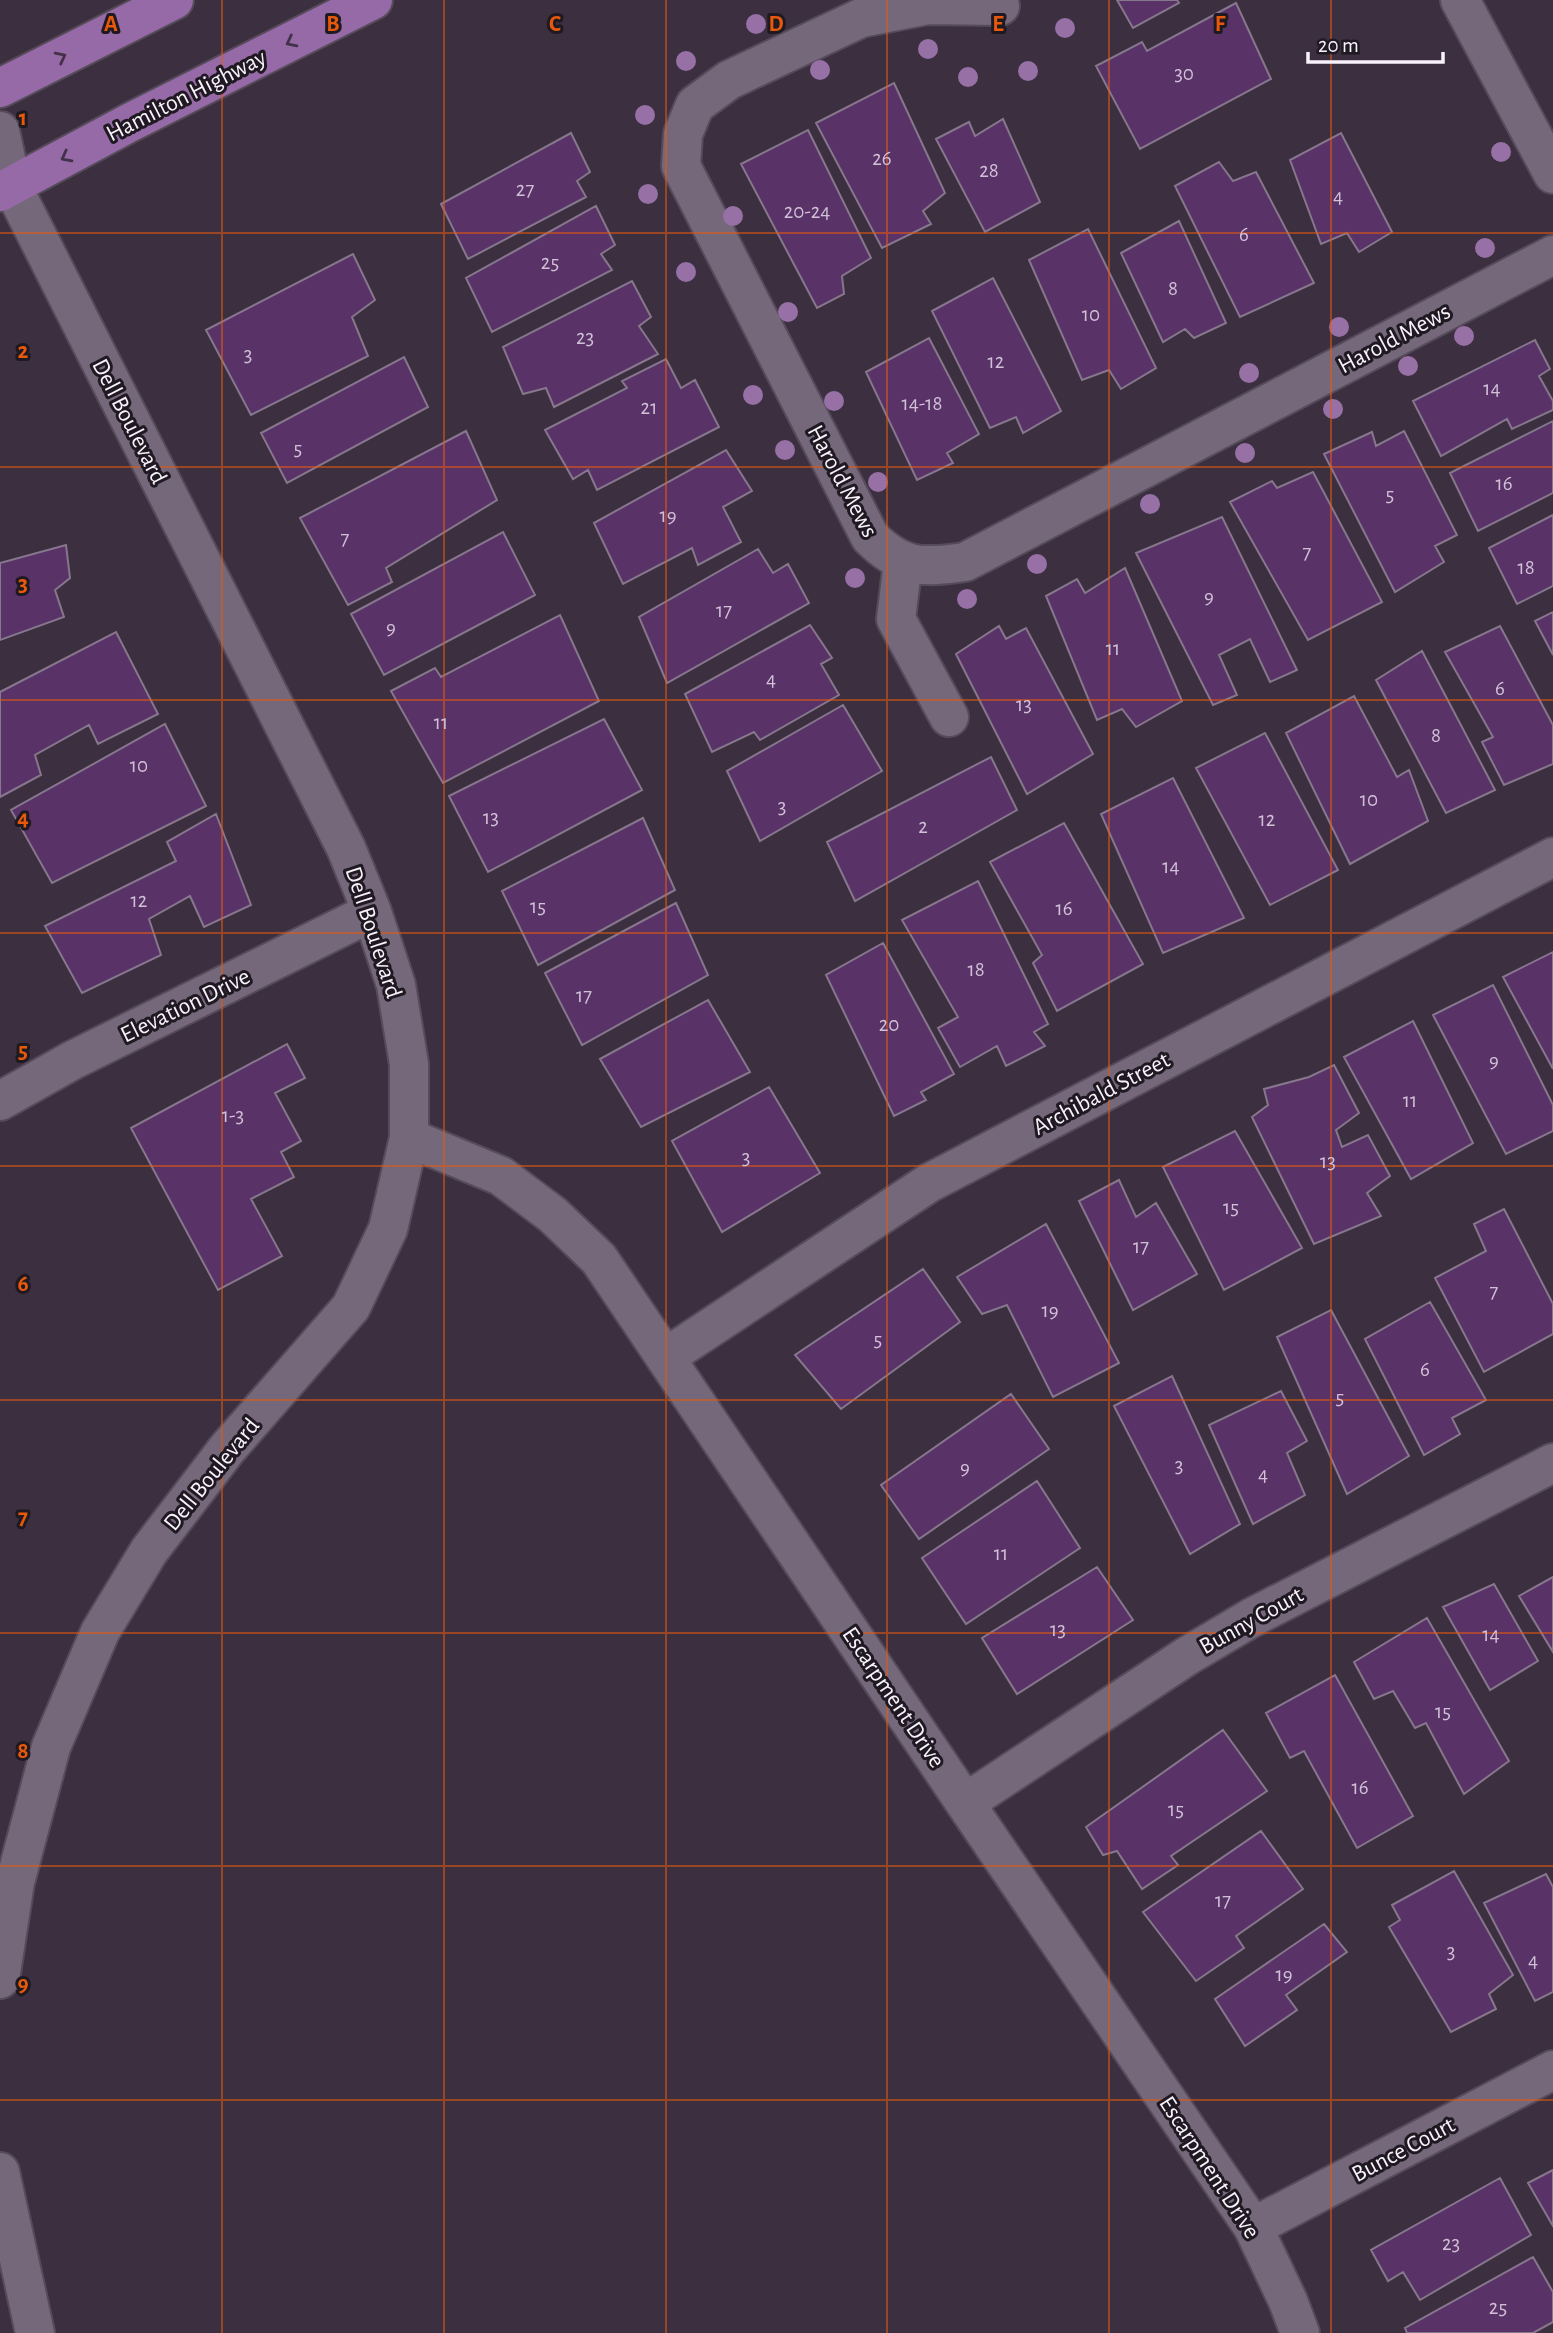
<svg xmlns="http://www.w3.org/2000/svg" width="1553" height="2333" font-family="'Alegreya Sans',sans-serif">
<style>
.building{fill:#593268;stroke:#86778c;stroke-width:2}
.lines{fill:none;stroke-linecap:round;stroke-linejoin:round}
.minor-casing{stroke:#564b5a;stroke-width:42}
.major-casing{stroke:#564b5a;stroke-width:42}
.minor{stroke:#76687b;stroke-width:38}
.major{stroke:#9669a7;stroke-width:38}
.tree{fill:#9770a6}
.oneway{stroke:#433149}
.grid{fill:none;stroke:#e8590c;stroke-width:2;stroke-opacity:0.55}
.labels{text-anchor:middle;stroke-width:6;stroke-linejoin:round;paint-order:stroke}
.number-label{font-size:21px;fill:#d1c1d7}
.street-label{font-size:24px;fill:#f9f1fc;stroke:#1f1921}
.grid-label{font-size:23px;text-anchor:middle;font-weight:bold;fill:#e8590c;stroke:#1f1921;stroke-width:6;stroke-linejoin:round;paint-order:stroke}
</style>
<rect width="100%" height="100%" fill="#3b2f40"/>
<path class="building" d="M1117,0h60l2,3 -46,25z
M1236,3l35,76 -131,70 -44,-83 46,-24 5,9z
M894,83l51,110 -22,18 8,13 -49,24 -66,-125z
M1003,119l37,83 -55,30 -49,-93 33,-17 6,14z
M808,130l63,128 -29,18 2,18 -27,14 -76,-144z
M571,133l19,39 -13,9 9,16 -118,62 -27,-55z
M1341,133l51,99 -33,20 -12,-19 -26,11 -31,-84z
M1219,162l14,19 23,-9 58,111 -74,34 -65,-131z
M596,206l19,39 -14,9 11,16 -120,62 -26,-54z
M1179,221l47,102 -32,15 -9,-9 -22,13 -42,-89z
M1088,229l68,139 -35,21 -12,-19 -27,10 -53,-120z
M353,254l22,46 -23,17 16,39 -117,59 -45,-85z
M993,278l68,133 -38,22 -7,-16 -26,11 -58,-117z
M632,281l19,36 -12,9 19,28 -104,53 -8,-19 -23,6 -20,-47z
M929,338l50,96 -32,19 6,10 -36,17 -51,-108z
M1535,340l15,29 -11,7 14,25v9l-41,19 -5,-10 -66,37 -28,-55z
M404,357l24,50 -141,76 -26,-50z
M666,359l15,29 14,-8 24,47 -122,63 -9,-20 -15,9 -28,-49 82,-42 -5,-7z
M1553,421v72l-75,38 -28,-58z
M466,431l31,69 -111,68 6,14 -44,23 -48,-87z
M1404,431l53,104 -22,11 9,16 -49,30 -71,-138 48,-22 4,14z
M726,450l26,41 -29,16 18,35 -43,23 -6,-17 -69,36 -29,-61z
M1313,472l69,130 -74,38 -78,-138 42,-21 5,7z
M1553,515v71l-36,18 -28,-56z
M1222,517l75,153 -27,12 -20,-43 -31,16 18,40 -24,10 -77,-152z
M503,532l32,63 -151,80 -33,-61z
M66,545l4,33 -15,12 9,27 -64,23v-77z
M758,549l15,24 15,-9 21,39 -142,80 -28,-66z
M1125,568l57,133 -46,26 -14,-18 -25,11 -51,-124 31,-17 8,14z
M1553,612v43l-18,-34z
M560,615l39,86 -156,82 -52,-92 44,-23 6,9z
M810,625l22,33 -11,6 18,31 -79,45 -6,-8 -42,20 -27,-58z
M999,626l7,13 20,-11 67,126 -66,40 -71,-140z
M1500,626l53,99v39l-49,21 -22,-43 11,-5 -48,-85z
M116,632l42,82 -60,30 -9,-19 -54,30 6,20 -41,22v-105z
M1422,651l73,139 -49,23 -70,-133z
M1354,696l43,81 12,-7 19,51 -78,43 -64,-131z
M843,705l39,66 -122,70 -33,-70z
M604,719l38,71 -154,82 -39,-76z
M165,724l41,82 -154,77 -41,-73z
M1265,733l73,137 -68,35 -74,-137z
M991,757l26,53 -162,91 -28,-59z
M1173,778l71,140 -81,35 -62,-139z
M216,814l35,91 -47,22 -14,-31 -41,23 12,36 -79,38 -37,-67 131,-65 -9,-19z
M643,818l32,72 -137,75 -36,-74z
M1064,823l79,141 -86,47 -24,-48 9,-8 -52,-93z
M978,881l70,143 -14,8 11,14 -39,20 -9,-20 -37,21 -22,-39 20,-11 -56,-97z
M676,903l32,72 -126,70 -37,-72z
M883,943l71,131 -33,18 5,8 -32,16 -68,-141z
M1553,952v117l-50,-92z
M1493,985l60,120v26l-47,23 -73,-139z
M708,1000l42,72 -109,55 -41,-68z
M1413,1021l60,122 -62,36 -67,-122z
M287,1044l18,34 -30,15 26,48 -20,11 13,25 -43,22 31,57 -64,34 -87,-162z
M1334,1065l25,48 -23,17 6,17 26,-12 22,41 -23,17 14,23 -67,28 -62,-127 16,-12 -4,-16 45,-12z
M769,1087l51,86 -98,59 -50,-91z
M1235,1131l67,117 -78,42 -61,-123z
M1119,1180l17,37 20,-14 41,71 -64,36 -54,-109z
M1504,1209l49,95v30l-69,38 -49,-94 51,-27 -12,-27z
M1046,1224l73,139 -66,34 -46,-92 -25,9 -25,-37z
M923,1269l37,53 -119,87 -46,-54z
M1430,1302l56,98 -34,18 8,16 -36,21 -59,-116z
M1331,1310l78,146 -62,38 -70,-157z
M1172,1376l68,148 -50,30 -76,-148z
M1281,1391l26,50 -20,12 18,42 -52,29 -44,-99z
M1011,1394l38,55 -130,90 -38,-54z
M1037,1481l43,67 -114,76 -44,-66z
M1097,1567l36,53 -116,74 -35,-56z
M1553,1577v75l-34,-56z
M1494,1584l44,77 -48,29 -47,-83z
M1427,1618l82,143 -45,33 -38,-71 -11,5 -22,-37 -19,8 -20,-37z
M1335,1675l78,141 -56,32 -53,-97 -14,7 -24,-45z
M1223,1730l44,61 -96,65 7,9 -36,24 -25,-38 -14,4 -17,-28z
M1261,1831l42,58 -67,47 8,12 -48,33 -53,-69z
M1454,1871l59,104 -24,19 7,15 -45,23 -62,-105 11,-7 -8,-15z
M1546,1874l7,13v105l-18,9 -51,-98z
M1324,1924l23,28 -61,43 11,15 -52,36 -30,-47z
M1553,2170v56l-25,-43z
M1500,2178l31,57 -111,65 -17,-28 -15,9 -17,-31z
M1533,2257l20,35v30l-20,11h-126l-2,-5z"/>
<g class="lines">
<g class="minor-casing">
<path id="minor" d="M1460,0l93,174
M1000,6l-72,-1 -67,13 -132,62 -34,25 -12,29 -2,32 189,371c32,32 52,31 95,25l588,-307
M0,131l12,55 334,662 26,64 24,73 13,79v74l-21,91 -37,78 -124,142 -78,102 -49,81 -49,115 -36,135 -15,97
M903,562l-7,57 53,98
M0,1101l73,-41 299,-148
M409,1138l92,38 52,39 46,44 366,544 288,424 35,74 12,32
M666,1357l263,-174 624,-326
M965,1803l222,-147 64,-38 302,-155
M0,2172l35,161
M1253,2227l300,-157"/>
</g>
<g class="major-casing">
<path id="major" d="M0,88l174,-88
M0,192l129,-69 244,-123"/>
</g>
<use href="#minor" class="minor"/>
<use href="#major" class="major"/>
</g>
<g class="tree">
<circle cx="756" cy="24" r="10"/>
<circle cx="1065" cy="28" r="10"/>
<circle cx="928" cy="49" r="10"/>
<circle cx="686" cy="61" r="10"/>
<circle cx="820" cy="70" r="10"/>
<circle cx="1028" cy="71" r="10"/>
<circle cx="968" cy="77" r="10"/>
<circle cx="645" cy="115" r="10"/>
<circle cx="1501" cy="152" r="10"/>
<circle cx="648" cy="194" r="10"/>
<circle cx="733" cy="216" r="10"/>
<circle cx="1485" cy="248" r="10"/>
<circle cx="686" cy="272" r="10"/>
<circle cx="788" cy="312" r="10"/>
<circle cx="1339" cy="327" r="10"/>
<circle cx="1464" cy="336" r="10"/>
<circle cx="1408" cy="366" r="10"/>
<circle cx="1249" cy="373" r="10"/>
<circle cx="753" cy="395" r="10"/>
<circle cx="834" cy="401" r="10"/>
<circle cx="1333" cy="409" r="10"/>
<circle cx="785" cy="450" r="10"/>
<circle cx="1245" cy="453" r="10"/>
<circle cx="878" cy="482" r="10"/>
<circle cx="1150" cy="504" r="10"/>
<circle cx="1037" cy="564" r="10"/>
<circle cx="855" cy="578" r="10"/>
<circle cx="967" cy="599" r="10"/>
</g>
<defs><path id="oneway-chevron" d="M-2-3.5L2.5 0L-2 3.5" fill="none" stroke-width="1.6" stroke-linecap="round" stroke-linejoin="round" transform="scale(1.75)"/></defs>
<g class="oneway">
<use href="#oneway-chevron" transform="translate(291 42) rotate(153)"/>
<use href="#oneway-chevron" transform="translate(61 57) rotate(-27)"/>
<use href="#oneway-chevron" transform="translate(66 157) rotate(152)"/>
</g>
<path class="grid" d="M222,0v2333M444,0v2333M666,0v2333M887,0v2333M1109,0v2333M1331,0v2333M0,233h1553M0,467h1553M0,700h1553M0,933h1553M0,1166h1553M0,1400h1553M0,1633h1553M0,1866h1553M0,2100h1553"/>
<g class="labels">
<g class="number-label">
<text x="1184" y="80">30</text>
<text x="882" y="165">26</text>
<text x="989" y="177">28</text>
<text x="525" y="196">27</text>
<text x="1338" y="203">4</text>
<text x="807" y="218">20-24</text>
<text x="1244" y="241">6</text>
<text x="550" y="269">25</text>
<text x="1173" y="295">8</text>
<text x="1091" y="321">10</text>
<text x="585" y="344">23</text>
<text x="248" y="361">3</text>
<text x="996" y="368">12</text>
<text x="1492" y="395">14</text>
<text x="922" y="410">14-18</text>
<text x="649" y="414">21</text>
<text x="298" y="455">5</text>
<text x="1504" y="490">16</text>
<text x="1390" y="501">5</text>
<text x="668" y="522">19</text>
<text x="345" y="545">7</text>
<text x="1307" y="559">7</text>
<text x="1526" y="574">18</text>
<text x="1209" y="603">9</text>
<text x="724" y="617">17</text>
<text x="391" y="634">9</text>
<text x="1113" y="655">11</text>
<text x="771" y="686">4</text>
<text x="1500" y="695">6</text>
<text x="1024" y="711">13</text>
<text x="441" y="729">11</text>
<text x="1436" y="742">8</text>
<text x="139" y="772">10</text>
<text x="1369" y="806">10</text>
<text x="782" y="813">3</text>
<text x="491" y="824">13</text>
<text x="1267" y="826">12</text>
<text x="923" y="833">2</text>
<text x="1171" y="873">14</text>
<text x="139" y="907">12</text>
<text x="538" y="913">15</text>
<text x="1064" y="915">16</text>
<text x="976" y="976">18</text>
<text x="584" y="1002">17</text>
<text x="889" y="1031">20</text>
<text x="1494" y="1067">9</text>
<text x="1410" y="1107">11</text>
<text x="233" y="1122">1-3</text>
<text x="746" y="1164">3</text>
<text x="1328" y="1168">13</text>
<text x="1231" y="1214">15</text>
<text x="1141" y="1253">17</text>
<text x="1494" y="1298">7</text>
<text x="1050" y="1317">19</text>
<text x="878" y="1346">5</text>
<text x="1425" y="1376">6</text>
<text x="1340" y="1404">5</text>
<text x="1179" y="1472">3</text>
<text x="965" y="1474">9</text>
<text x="1263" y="1481">4</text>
<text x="1001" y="1560">11</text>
<text x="1058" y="1636">13</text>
<text x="1491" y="1641">14</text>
<text x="1443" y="1718">15</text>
<text x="1360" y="1794">16</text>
<text x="1176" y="1816">15</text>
<text x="1223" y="1907">17</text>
<text x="1451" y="1958">3</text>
<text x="1533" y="1967">4</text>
<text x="1284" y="1981">19</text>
<text x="1451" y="2250">23</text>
<text x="1498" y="2314">25</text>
</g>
<g class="street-label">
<text transform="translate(186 95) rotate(-27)" y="8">Hamilton Highway</text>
<text transform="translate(1394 338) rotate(-28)" y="8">Harold Mews</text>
<text transform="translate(130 421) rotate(63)" y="8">Dell Boulevard</text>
<text transform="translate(843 481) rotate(62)" y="8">Harold Mews</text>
<text transform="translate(374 932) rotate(72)" y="8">Dell Boulevard</text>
<text transform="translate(185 1005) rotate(-26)" y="8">Elevation Drive</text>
<text transform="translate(1101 1093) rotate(-28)" y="8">Archibald Street</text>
<text transform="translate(211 1474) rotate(-51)" y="8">Dell Boulevard</text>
<text transform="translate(1251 1620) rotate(-29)" y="8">Bunny Court</text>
<text transform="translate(894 1697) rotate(56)" y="8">Escarpment Drive</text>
<text transform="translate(1403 2149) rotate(-28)" y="8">Bunce Court</text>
<text transform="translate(1210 2167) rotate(57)" y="8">Escarpment Drive</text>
</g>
</g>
<g class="grid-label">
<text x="111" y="31">A</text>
<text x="333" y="31">B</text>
<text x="555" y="31">C</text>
<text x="776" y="31">D</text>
<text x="998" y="31">E</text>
<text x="1220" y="31">F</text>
<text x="23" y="125">1</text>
<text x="23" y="358">2</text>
<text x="23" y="591">3</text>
<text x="23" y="825">4</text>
<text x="23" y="1058">5</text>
<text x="23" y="1291">6</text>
<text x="23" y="1524">7</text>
<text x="23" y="1758">8</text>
<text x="23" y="1991">9</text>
</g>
<path d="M1308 52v10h135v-10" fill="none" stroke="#f9f1fc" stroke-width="3.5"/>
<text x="1318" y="52" font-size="21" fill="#f9f1fc" stroke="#1f1921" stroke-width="5" paint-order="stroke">20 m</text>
</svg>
